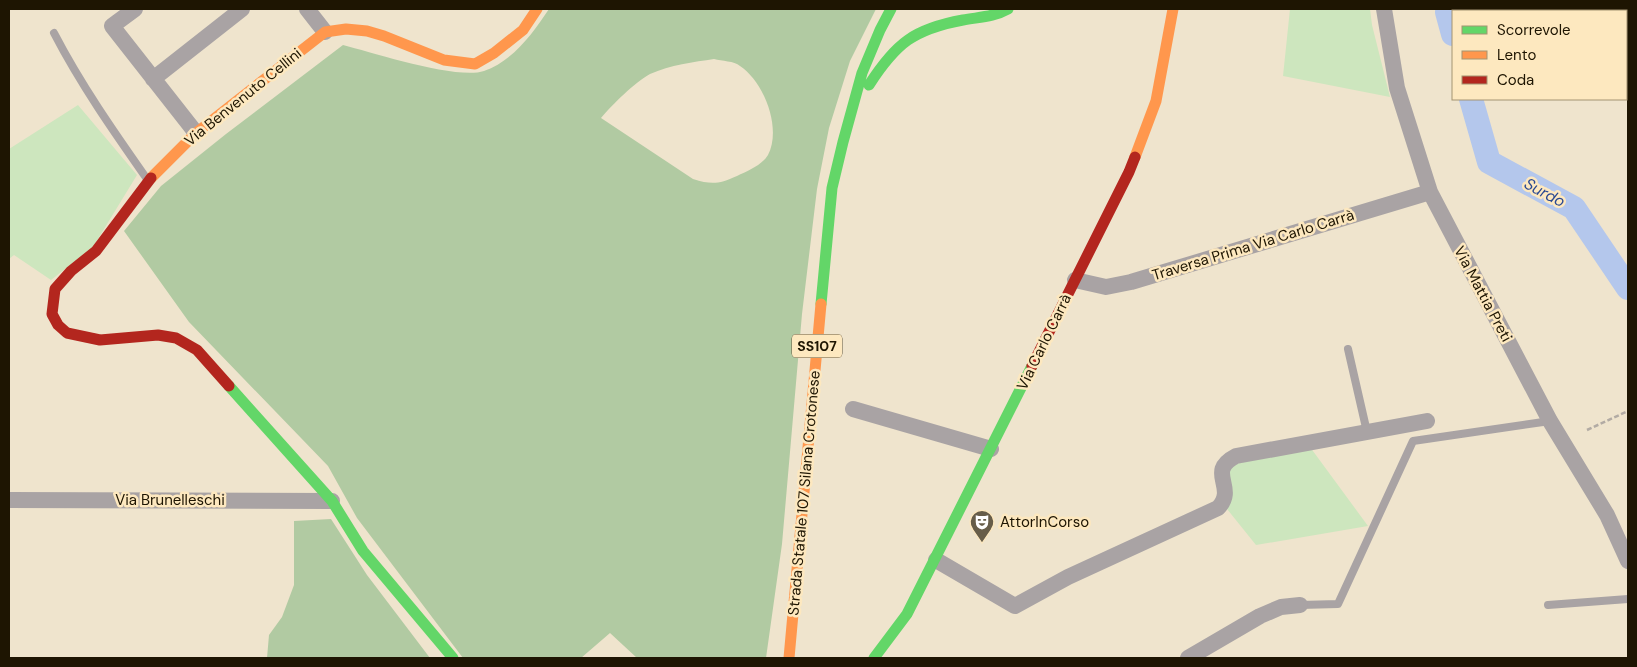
<svg xmlns="http://www.w3.org/2000/svg" width="1637" height="667" font-family="'DM Sans',sans-serif">
<style>
.green{fill:#cde6be}
.forest{fill:#b1caa2;fill-rule:evenodd}
.lines{fill:none;stroke-linecap:round;stroke-linejoin:round}
.river{stroke:#b4c7ec;stroke-width:24}
.path{stroke:#b2aba4;stroke-width:2.5;stroke-dasharray:5 2.5;stroke-linecap:butt}
.lane{stroke:#a9a3a4;stroke-width:8}
.street{stroke:#a9a3a4;stroke-width:16}
.fast{stroke:#63d668;stroke-width:11}
.slow{stroke:#ff974d;stroke-width:11}
.jam{stroke:#b3261e;stroke-width:11}
.labels{text-anchor:middle;stroke-width:5;stroke-linejoin:round;paint-order:stroke}
.shield{fill:#fde8bf;stroke:#61543b;stroke-width:1}
.shield-label{font-size:14px;font-weight:bold;fill:#1e1502}
.street-label{font-size:15px;fill:#1e1502;stroke:#fde8bf}
.poi-label{font-size:15px;fill:#1e1502;stroke:#fde8bf;text-anchor:start}
.water-label{font-size:16px;font-style:italic;fill:#2a4992;stroke:#fde8bf}
</style>
<rect width="100%" height="100%" fill="#efe4cd"/>
<path class="green" d="M1290,9h80l2,16 18,72 -107,-21z
M78,105l59,70 -44,72 -42,33 -37,-25 -5,4v-110z
M1310,447l58,79 -112,19 -29,-36 -1,-43z"/>
<path class="forest" d="M549,9h327l-26,52 -21,67 -12,61 -15,125 -20,230 -16,114h-129l-27,-25 -29,25h-118l-106,-140 -29,-52 -139,-144 -65,-91 37,-45 65,-52 117,-89c31,8 114,35 141,26 29,-10 49,-38 65,-62zM714,59c8,2 20,2 26,7 24,16 42,62 28,89 -6,10 -20,16 -31,21 -18,8 -25,9 -44,3l-92,-61c11,-13 34,-36 49,-44 20,-9 44,-12 64,-15z
M331,519l36,56 63,83h-163l2,-23 13,-18 12,-32v-64z"/>
<g class="lines">
<path class="river" d="M1448,9l-1,3 6,22
M1471,99l18,63 85,46 54,80"/>
<path class="path" d="M1587,430l41,-19"/>
<path class="lane" d="M54,33c27,52 60,99 93,146
M1348,349l19,83
M1300,605l38,-1 75,-163 137,-20
M1548,605l80,-6"/>
<path class="street" d="M135,9l-23,17 84,107
M307,9l18,23
M1384,9l13,79 33,104 120,229 57,94 21,46
M153,79l89,-70
M1075,280l31,7 25,-5 299,-90
M853,409l138,40
M9,500l323,1
M936,560l79,46 53,-29 150,-69c20,-21 -13,-36 18,-52l191,-35
M1188,658l72,-42 21,-9 19,-2"/>
<path class="fast" d="M869,85c27,-42 45,-56 94,-65 16,-3 31,-3 45,-11
M821,304l11,-116 11,-46 19,-69 18,-43 11,-21
M229,386l103,115 31,50 90,107
M874,658l33,-44 125,-248"/>
<path class="slow" d="M1135,157l21,-56 17,-92
M151,178l45,-45 129,-101 21,-3 21,2 17,5 60,24 31,4 19,-11 29,-23 14,-21
M789,658l32,-354"/>
<path class="jam" d="M151,178l-55,73 -25,20 -16,18 -3,25 6,11 9,8 33,7 58,-5 18,3 21,12 32,36
M1032,366l97,-194 6,-15"/>
</g>
<defs>
<g id="theatre-pin" transform="scale(1.25)"><path d="M0 17L-7.5 6A9.5 9.5 0 1 1 7.5 6Z" fill="#675d49" stroke="#fde8bf"/><path d="M-5-5.5Q0-4 5-5.5V0Q5 5 0 6Q-5 5-5 0ZM-3.3-2.5H-1v1.5H-3.3ZM1-2.5H3.3v1.5H1ZM-2.8 1Q0 5.5 2.8 1Z" fill="#fff"/></g>
</defs>
<g fill-rule="evenodd">
<use href="#theatre-pin" x="982" y="522"/>
</g>
<g class="labels">
<rect class="shield" x="792" y="334.5" width="50" height="23" rx="4"/>
<g class="shield-label">
<text x="817" y="351">SS107</text>
</g>
<g class="street-label">
<text transform="translate(243 97) rotate(-39)" y="5">Via Benvenuto Cellini</text>
<text transform="translate(1253 245) rotate(-17)" y="5">Traversa Prima Via Carlo Carrà</text>
<text transform="translate(1483 294) rotate(62)" y="5">Via Mattia Preti</text>
<text transform="translate(1044 342) rotate(-64)" y="5">Via Carlo Carrà</text>
<text transform="translate(804 493) rotate(-85)" y="5">Strada Statale 107 Silana Crotonese</text>
<text x="170" y="505">Via Brunelleschi</text>
</g>
<g class="poi-label">
<text x="1000" y="527">AttorInCorso</text>
</g>
<g class="water-label">
<text transform="translate(1545 192) rotate(28)" y="6">Surdo</text>
</g>
</g>
<rect width="1637" height="667" fill="none" stroke="#1e1502" stroke-width="20"/>
<rect x="1452" y="10" width="175" height="90" fill="#fde8bf" stroke="#a49473"/>
<rect x="1462" y="26" width="25" height="8" fill="#63d668" stroke="#a49473"/>
<text x="1497" y="35" font-size="15" fill="#1e1502">Scorrevole</text>
<rect x="1462" y="51" width="25" height="8" fill="#ff974d" stroke="#a49473"/>
<text x="1497" y="60" font-size="15" fill="#1e1502">Lento</text>
<rect x="1462" y="76" width="25" height="8" fill="#b3261e" stroke="#a49473"/>
<text x="1497" y="85" font-size="15" fill="#1e1502">Coda</text>
</svg>
